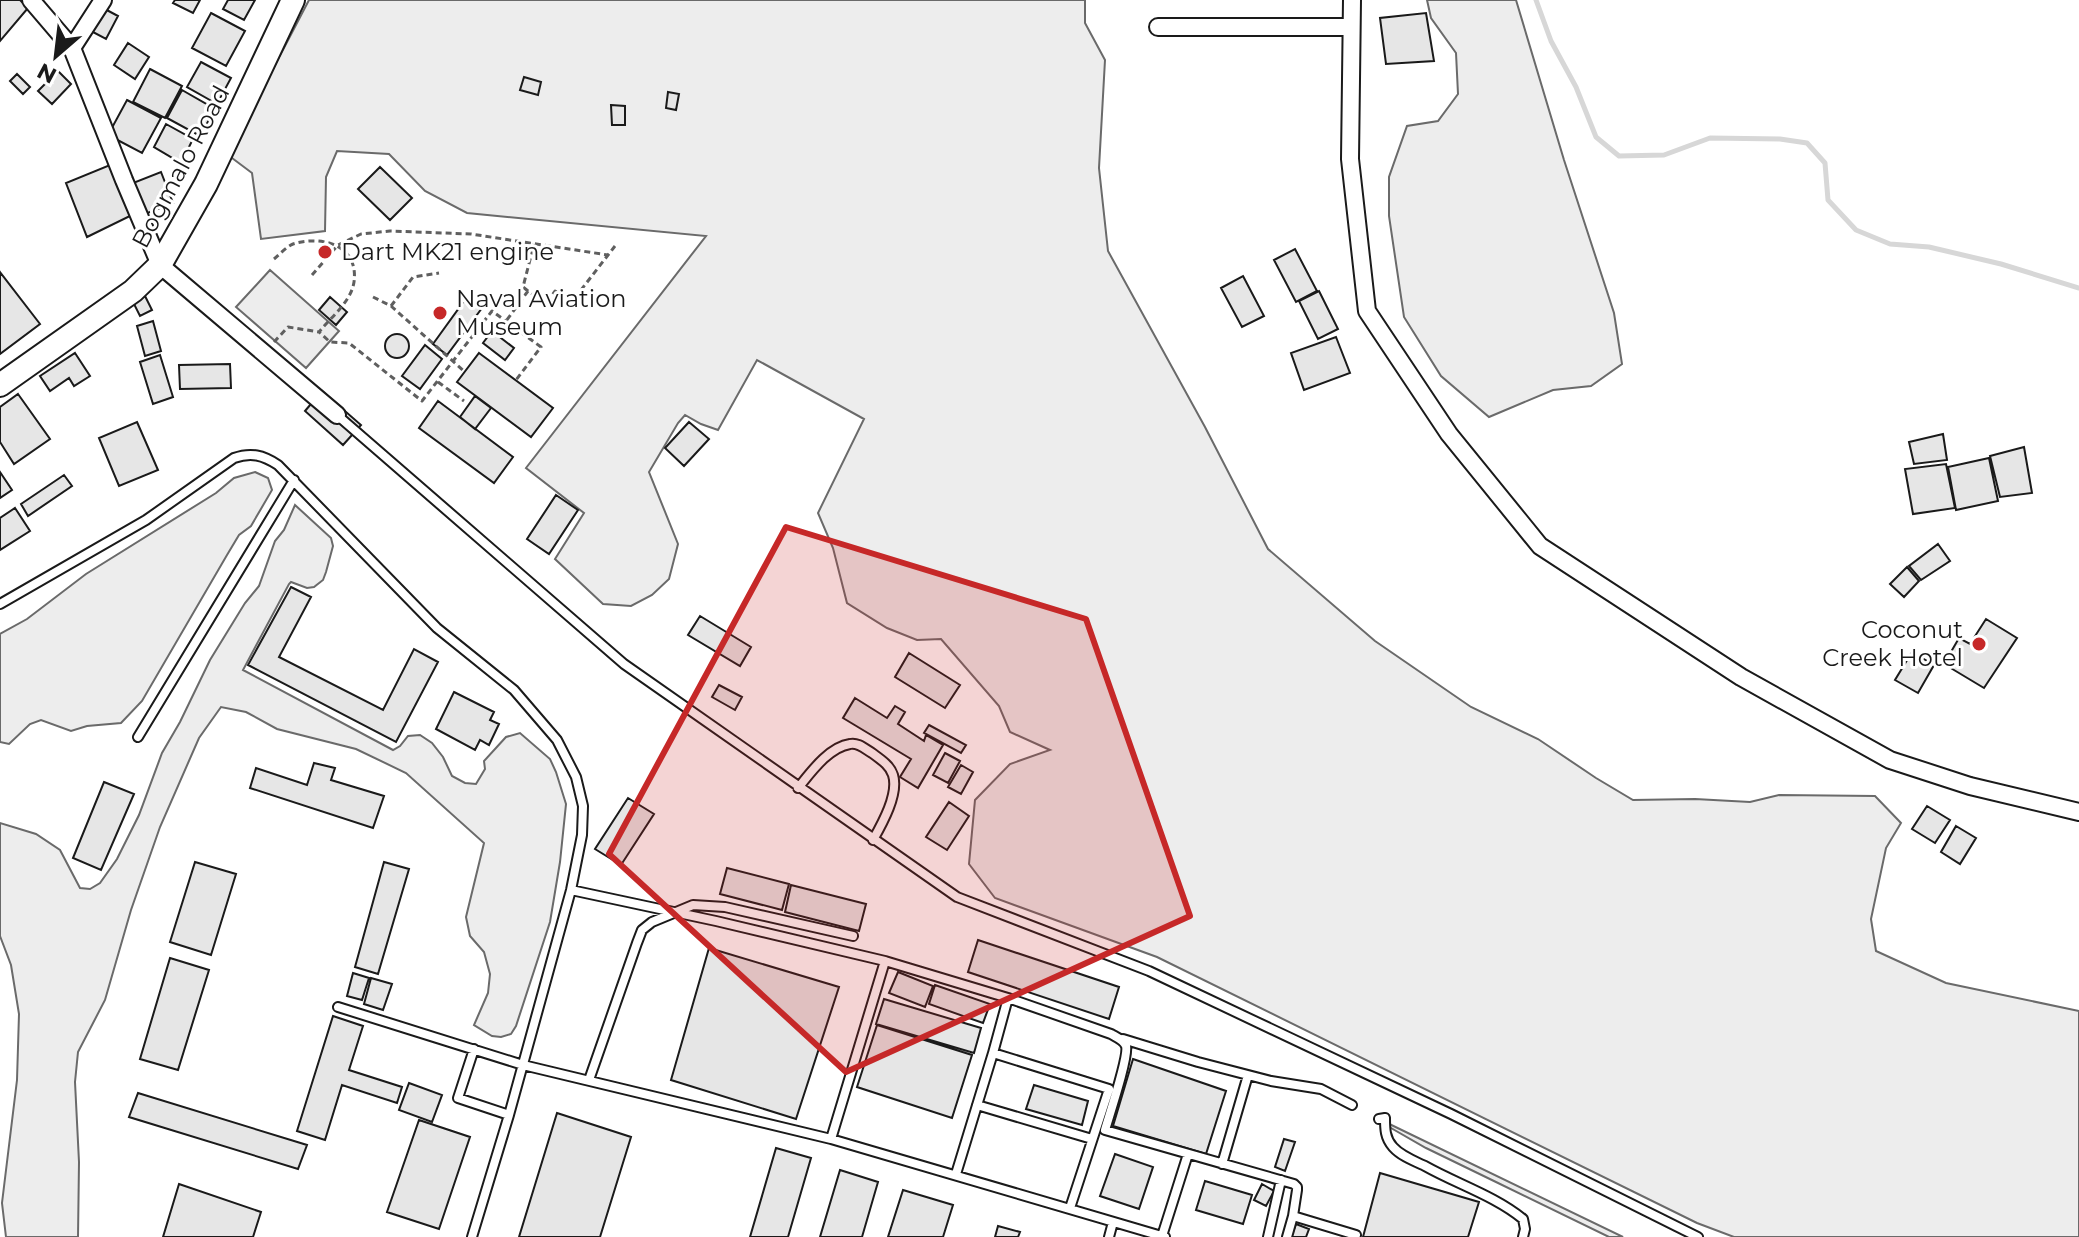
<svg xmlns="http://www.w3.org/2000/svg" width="2079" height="1237" font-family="Montserrat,sans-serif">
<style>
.built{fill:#ededed;stroke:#6a6a6a;stroke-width:2}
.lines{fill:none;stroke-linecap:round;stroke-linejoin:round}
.stream{stroke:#d7d7d7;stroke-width:5}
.building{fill:#e6e6e6;stroke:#1a1a1a;stroke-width:2}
.lane-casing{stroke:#1a1a1a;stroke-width:12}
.street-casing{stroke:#1a1a1a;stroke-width:20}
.secondary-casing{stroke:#1a1a1a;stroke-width:26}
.path{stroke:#5f5f5f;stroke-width:3;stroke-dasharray:6 4;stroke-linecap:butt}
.lane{stroke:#fff;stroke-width:8}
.street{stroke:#fff;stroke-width:16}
.secondary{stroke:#fff;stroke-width:22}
.marked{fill:#c62828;fill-opacity:0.2;stroke:#c62828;stroke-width:6;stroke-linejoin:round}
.poi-dot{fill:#c62828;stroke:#fff;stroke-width:3}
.labels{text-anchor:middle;stroke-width:6;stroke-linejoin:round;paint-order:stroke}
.street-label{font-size:24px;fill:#1a1a1a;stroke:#fff}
.poi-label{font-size:24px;fill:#1a1a1a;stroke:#fff;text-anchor:start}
</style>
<rect width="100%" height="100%" fill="#fff"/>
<path class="built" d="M309,0h776v23l20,37 -6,108 9,83 97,176 63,122 107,92 96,66 67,32 58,39 37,22 62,-1 55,3 29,-7 96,1 26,27 -15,25 -15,71 5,32 70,32 133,28v226h-345l-37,-14 -540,-266 -162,-59 -26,-34 6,-64 35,-36 40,-14 -40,-18 -11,-26 -58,-67 -24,1 -30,-12 -40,-25 -14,-55 -15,-35 46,-94 -107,-59 -39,70 -17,-6 -16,-9 -7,8 -29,49 29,72 -9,35 -17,16 -21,11 -28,-2 -48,-45 29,-46 -58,-45 180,-232 -239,-23 -42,-22 -36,-37 -52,-3 -11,26 -1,54 -64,8 -9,-66 -24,-18z
M1427,0h89l48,160 50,153 8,51 -31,22 -38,4 -64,27 -48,-41 -37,-59 -15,-101v-39l18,-51 31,-5 20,-27 -2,-41 -25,-35z
M270,270l69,61 -33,37 -70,-61z
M255,472l13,6 4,12 -21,36 -12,9 -12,20 -85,146 -21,22 -34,3 -16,5 -30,-11 -11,4 -21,20 -9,-2v-108l27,-15 59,-45 130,-81 18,-15z
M295,505l36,33 2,8 -7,26 -3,8 -9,7 -7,1 -16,-6 -2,2 -46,86 150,80 7,-4 8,-10 12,-1 12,8 11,14 9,19 13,7 11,1 9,-15 -1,-8 22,-24 14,-4 30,26 6,13 10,32 -6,58 -10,60 -34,104 -5,8 -10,3 -9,-1 -18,-11 14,-32 2,-19 -6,-22 -14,-16 -4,-19 18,-74 -78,-70 -50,-24 -79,-20 -31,-17 -25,-5 -22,31 -39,89 -29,83 -26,90 -27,52 -3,30 4,80 -1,75h-72l-4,-34 15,-123 2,-66 -8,-49 -11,-29v-113l36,11 24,16 20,38 10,1 10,-6 17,-24 22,-44 23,-62 18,-31 30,-62 35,-57 14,-17 16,-45 9,-11z
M1379,1119l244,118h-14l-113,-55 -70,-34 -35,-20z"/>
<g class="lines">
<path class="stream" d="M1536,0l15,41 25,46 20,50 23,19 45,-1 46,-17 70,1 27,4 18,20 3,37 28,30 34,14 39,3 72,17 78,24"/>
</g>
<path class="building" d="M0,0h20l8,8 -28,33z
M175,0h25l-7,13 -20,-10z
M228,0h27l-11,20 -21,-11z
M103,8l15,8 -12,23 -15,-8z
M211,13l34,18 -19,35 -34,-18z
M1426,13l8,48 -48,3 -6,-46z
M128,43l21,14 -14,22 -21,-14z
M201,62l30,16 -14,26 -30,-17z
M150,69l32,17 -17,32 -32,-16z
M58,71l13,13 -19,20 -14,-13z
M17,74l13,13 -7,7 -13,-13z
M524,77l17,5 -3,13 -18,-5z
M182,90l33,19 -15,27 -33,-18z
M668,92l11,2 -3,16 -10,-2z
M127,100l34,18 -19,35 -34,-18z
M611,105l14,1v19h-13z
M166,124l27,15 -12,24 -27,-16z
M110,165l20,51 -43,21 -21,-54z
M380,167l32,31 -22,22 -32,-31z
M161,172l12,31 -28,11 -12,-31z
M1295,249l22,42 -21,11 -22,-42z
M0,272l40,52 -40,30z
M1243,276l21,40 -22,11 -21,-39z
M1319,291l19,38 -20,10 -19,-38z
M145,296l7,14 -12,6 -7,-14z
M330,297l17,15 -11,13 -17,-15z
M467,297l15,11 -35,47 -14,-11z
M153,321l8,30 -16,5 -8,-30z
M492,331l22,17 -9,12 -22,-17z
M385 346a12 12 0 1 1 24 0a12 12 0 1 1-24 0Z
M1336,337l14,36 -46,17 -13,-37z
M425,345l17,14 -22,30 -18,-13z
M75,353l15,23 -16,10 -5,-8 -19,13 -10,-15z
M479,353l74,55 -22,29 -74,-55z
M160,355l13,42 -20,7 -13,-42z
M230,364l1,24 -51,1 -1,-24z
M322,391l39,34 -18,20 -38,-34z
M18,394l32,45 -36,25 -14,-22v-35z
M475,396l16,12 -16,21 -15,-12z
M438,401l75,56 -19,26 -75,-55z
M137,422l21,48 -39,16 -20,-48z
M689,422l20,17 -25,27 -19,-18z
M1943,434l4,26 -33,4 -5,-22z
M2024,447l8,46 -32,4 -10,-41z
M1989,458l9,43 -42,9 -8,-43z
M1946,464l9,44 -42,6 -8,-45z
M0,472l12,18 -12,8z
M64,475l8,11 -44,30 -7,-12z
M556,495l22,15 -29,44 -22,-15z
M15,508l15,23 -30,19v-32z
M1938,544l12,17 -29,19 -12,-14z
M1907,567l12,14 -15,16 -14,-13z
M291,587l20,10 -32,60 104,53 31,-61 24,13 -42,80 -148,-77z
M700,616l51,31 -11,19 -52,-31z
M1986,619l31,19 -33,50 -40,-24 15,-26 11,6z
M1912,652l22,13 -16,28 -23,-13z
M909,653l51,32 -15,23 -50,-31z
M719,685l23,12 -7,13 -23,-13z
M454,692l40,20 -4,8 9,4 -10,21 -9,-5 -5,10 -39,-21z
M855,698l32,20 8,-12 10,6 -7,12 26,17 2,-6 17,10 -25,43 -18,-11 11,-18 -68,-41z
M929,725l37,20 -5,8 -37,-20z
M945,753l15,8 -12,22 -15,-8z
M314,763l21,5 -4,12 53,16 -11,32 -123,-40 6,-20 51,17z
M961,765l12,7 -12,22 -13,-7z
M104,782l30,12 -33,76 -28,-12z
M628,798l26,16 -33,51 -26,-16z
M949,802l20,14 -22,34 -21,-13z
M1927,806l23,14 -15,23 -23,-14z
M1956,826l20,12 -16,26 -19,-12z
M195,862l41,12 -25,81 -41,-13z
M384,862l25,7 -31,105 -23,-7z
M727,868l62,16 -7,26 -62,-16z
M791,885l75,19 -7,27 -74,-19z
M978,940l141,47 -10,32 -141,-47z
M709,948l130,39 -43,132 -125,-39z
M170,958l39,12 -31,100 -38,-11z
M898,972l35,14 -8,21 -36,-14z
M353,973l16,5 -7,22 -15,-4z
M371,978l21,6 -9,26 -19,-6z
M935,985l55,19 -7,19 -54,-19z
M884,999l97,29 -7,25 -98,-29z
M333,1016l30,10 -14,44 53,17 -5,16 -55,-18 -17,55 -28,-9z
M877,1025l95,30 -20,63 -95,-31z
M1133,1059l93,32 -20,63 -93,-28z
M409,1083l33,12 -10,27 -33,-12z
M1034,1085l54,16 -6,24 -56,-16z
M138,1093l169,52 -9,24 -169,-52z
M557,1113l74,24 -31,100h-81z
M419,1120l51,17 -31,92 -52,-17z
M1284,1139l11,3 -10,29 -10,-4z
M776,1148l35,10 -23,79h-38z
M1115,1154l38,13 -14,42 -39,-13z
M840,1170l38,12 -16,55h-42z
M1380,1173l99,29 -11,35h-105z
M1205,1181l47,14 -9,29 -47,-14z
M179,1184l82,28 -8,25h-90z
M1262,1184l12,7 -8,15 -12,-6z
M903,1190l50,15 -10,32h-55z
M1296,1224l13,5 -3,8h-15z
M998,1226l22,6 -2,5h-23z"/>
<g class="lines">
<g class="lane-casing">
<path id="lane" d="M337,415l287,249 333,233 192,74 302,143 247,123
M0,604l146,-84 88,-62c17,-6 29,-3 44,7l159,163 77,62 43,50 19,37 7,29 -1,29 -11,55 -62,225 -37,122
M138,737l156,-257
M798,788c13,-16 31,-41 52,-44 8,-2 15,5 22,9 8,6 18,12 21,22 6,19 -11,49 -20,65
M571,890l145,31 169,40
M1008,998l103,36c5,3 13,6 15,12 3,10 -17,70 -21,84l189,54 3,3v3l-4,26
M338,1007l185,58 308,74 334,98
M1123,1039l75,23 73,19 50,8 31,16
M474,1049l-16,49 51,17
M589,1080l48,-137 5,-13 10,-8 41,-17 32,2 128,29
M977,1105l115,34
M1379,1119l6,-1c0,11 0,20 8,29 8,9 21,14 32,19 32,18 70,30 98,53l2,10 -2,8
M831,1139l54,-178 123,37 -15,55
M1222,1164l26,-89
M956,1174l37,-121 116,36 -39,119
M1162,1236l26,-82
M1109,1237l4,-15
M1268,1237l13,-57
M1287,1237l6,-21 63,19 -1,2"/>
</g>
<g class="street-casing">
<path id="street" d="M31,0l41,48 52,132 36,85 177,150
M1352,0l-2,159 17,152 82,123 91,112 201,131 149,83 80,26 109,26
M1158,27h193
M72,48l31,-48"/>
</g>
<g class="secondary-casing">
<path id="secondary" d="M0,385l133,-94 27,-26 46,-81 87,-184"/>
</g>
<path class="path" d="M274,259c6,-5 12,-12 19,-15 29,-9 66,1 61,38 -3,20 -23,35 -35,50l11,10 19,1 73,58 70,-90 49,36 -25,33
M312,275l26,-30 23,-11 29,-3 81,3 137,21
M528,291l-5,-4 11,-43
M373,297l18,9 74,66
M391,306l22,-29 26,-4
M501,328l27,-37 18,13 9,-13 16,12 44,-57
M274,342l14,-15 31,5
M438,382l26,19"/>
<use href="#lane" class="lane"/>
<use href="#street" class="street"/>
<use href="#secondary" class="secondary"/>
</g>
<path class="marked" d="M786,527l300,92 104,297 -344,156 -237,-218z"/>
<g class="poi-dot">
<circle cx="325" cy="252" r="8"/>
<circle cx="440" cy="313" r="8"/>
<circle cx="1979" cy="644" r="8"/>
</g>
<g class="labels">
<g class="street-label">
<text transform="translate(181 167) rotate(-62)" y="8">Bogmalo Road</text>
</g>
<g class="poi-label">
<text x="341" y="260">Dart MK21 engine</text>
<text x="456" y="307">Naval Aviation<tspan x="456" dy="28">Museum</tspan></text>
<text x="1963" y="638" text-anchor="end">Coconut<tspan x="1963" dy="28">Creek Hotel</tspan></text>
</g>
</g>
<g transform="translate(56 56) rotate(208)" stroke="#ffffff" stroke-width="6" paint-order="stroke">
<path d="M0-6L14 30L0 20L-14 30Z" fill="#1a1a1a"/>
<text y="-12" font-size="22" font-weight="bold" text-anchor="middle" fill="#1a1a1a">N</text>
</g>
</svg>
